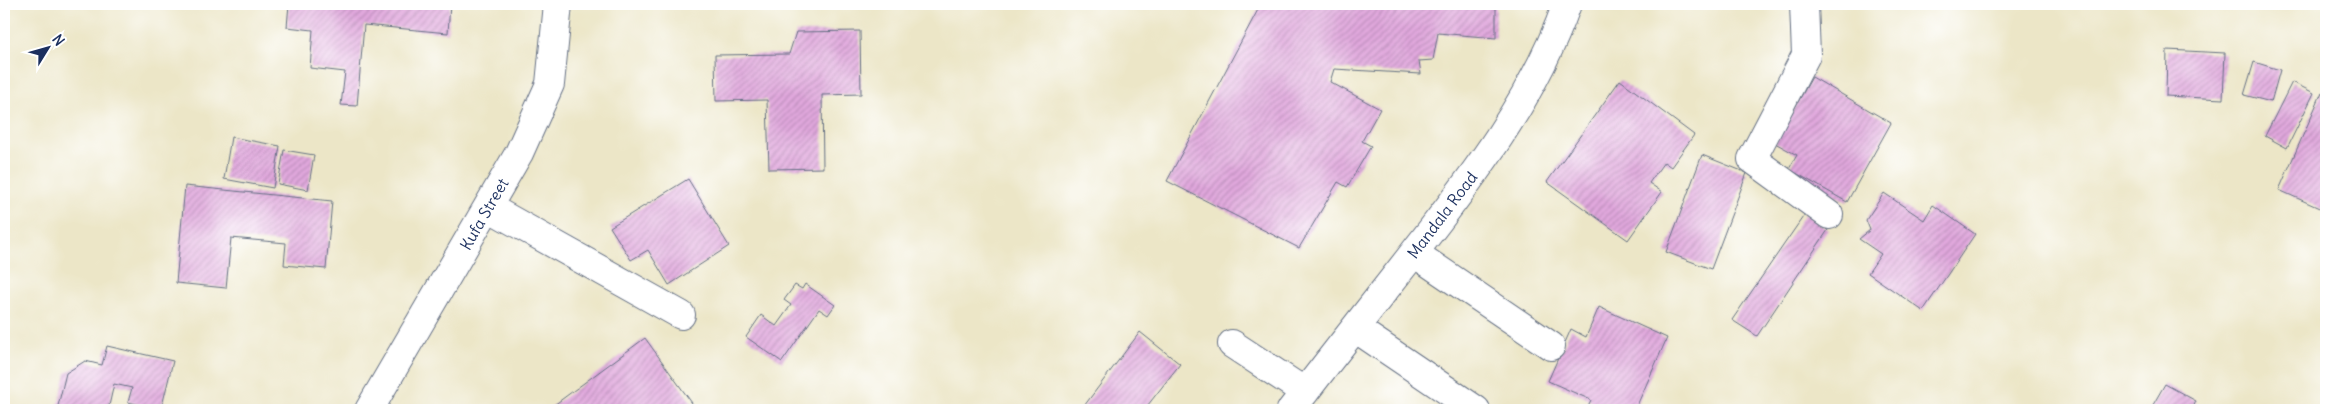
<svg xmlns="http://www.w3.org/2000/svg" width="2330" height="414" font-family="Delius,sans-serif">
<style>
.building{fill:url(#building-hatch)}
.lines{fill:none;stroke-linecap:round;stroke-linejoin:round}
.minor-casing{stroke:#646f83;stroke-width:30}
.minor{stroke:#fff;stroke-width:28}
.labels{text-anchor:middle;stroke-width:4;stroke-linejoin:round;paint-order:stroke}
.street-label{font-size:16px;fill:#1b2f5e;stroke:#fff}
</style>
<defs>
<pattern id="building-hatch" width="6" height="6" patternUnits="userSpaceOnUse" patternTransform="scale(1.25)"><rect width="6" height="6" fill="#e1a8dd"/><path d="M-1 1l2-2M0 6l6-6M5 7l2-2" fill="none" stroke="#b689b6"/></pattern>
</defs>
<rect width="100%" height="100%" fill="#fff"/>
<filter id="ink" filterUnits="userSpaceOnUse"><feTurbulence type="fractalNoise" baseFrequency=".02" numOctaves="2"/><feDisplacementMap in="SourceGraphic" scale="10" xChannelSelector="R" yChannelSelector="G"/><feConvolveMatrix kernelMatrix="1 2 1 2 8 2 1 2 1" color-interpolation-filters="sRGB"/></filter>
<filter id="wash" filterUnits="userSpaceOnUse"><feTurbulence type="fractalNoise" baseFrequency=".0096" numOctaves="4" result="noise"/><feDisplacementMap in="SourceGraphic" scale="20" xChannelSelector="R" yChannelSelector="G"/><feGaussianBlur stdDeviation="1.12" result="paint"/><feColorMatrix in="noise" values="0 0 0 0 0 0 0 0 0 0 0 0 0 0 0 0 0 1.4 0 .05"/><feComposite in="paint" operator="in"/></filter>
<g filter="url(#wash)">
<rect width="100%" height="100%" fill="#ece6c7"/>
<g id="blocks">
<path class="building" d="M289,4h161l-2,29 -84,-8 -7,81 -16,-1 4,-33 -35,-4 3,-38 -26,-3z
M1261,4h235v34l-58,-5 -5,27 -14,1 2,13 -87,-5 -4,13 50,27 -18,32 9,5 -24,41 -9,-5 -39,66 -132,-67z
M860,31l1,63 -39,1 1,73 -54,1 -2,-69 -51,1 -1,-46 74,-1 7,-22z
M2167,50l58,3 -2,46 -57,-3z
M2254,62l26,8 -9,32 -27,-7z
M1812,77l79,46 -44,79 -58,-33 8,-14 -22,-12z
M1620,80l74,55 -23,32 -7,-5 -15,21 13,9 -34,48 -81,-58z
M2292,82l22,11 -27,55 -22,-12z
M2322,92l4,2v117l-47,-21z
M231,137l49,9 -7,42 -49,-9z
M284,150l30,5 -6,35 -30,-6z
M1702,155l45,18 -36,96 -45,-17z
M688,179l41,67 -60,39 -21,-35 -17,10 -21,-33z
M185,186l147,15 -6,68 -42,-4 2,-22 -55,-5 -5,50 -50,-5z
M1884,193l40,27 9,-15 42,29 -52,77 -55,-38 13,-19 -22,-15 11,-9 -4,-10z
M1805,214l23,16 -71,106 -25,-16z
M805,284l30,21 -7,10 -9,-6 -37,53 -36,-25 15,-22 15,11 15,-21 -7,-5 11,-15 7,4z
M1599,307l68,31 -32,72h-49l5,-10 -43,-19 23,-52 15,8z
M1140,332l40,32 -36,46h-63z
M645,338l52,72h-146l-1,-2z
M107,346l66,15 -12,49 -33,-8 4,-14 -18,-4 -6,26h-51l9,-37 19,-12 17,4z
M2165,384l31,17 -4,9h-42z"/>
</g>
</g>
<g filter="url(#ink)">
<use href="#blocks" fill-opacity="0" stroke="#646f83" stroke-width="1"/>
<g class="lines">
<g class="minor-casing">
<path id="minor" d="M1804,4l2,51 -54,104 77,56
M488,207l193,108
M1414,253l137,93
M1355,328l121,82
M1232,344l73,48
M369,410l150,-257 31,-69 8,-80
M1291,410c40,-52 81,-104 121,-155 61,-78 122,-157 155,-251"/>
</g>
<use href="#minor" class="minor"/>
</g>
</g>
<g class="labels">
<g class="street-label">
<text transform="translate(484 214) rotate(-60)" y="6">Kufa Street</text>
<text transform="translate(1442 215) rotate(-53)" y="6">Mandala Road</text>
</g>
</g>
<rect width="2330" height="414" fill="none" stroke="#fff" stroke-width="20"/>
<g transform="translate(48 48) rotate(53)" stroke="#ffffff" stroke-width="4" paint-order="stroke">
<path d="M0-4L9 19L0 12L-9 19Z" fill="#1b2f5e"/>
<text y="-8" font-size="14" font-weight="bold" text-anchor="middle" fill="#1b2f5e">N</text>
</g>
</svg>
